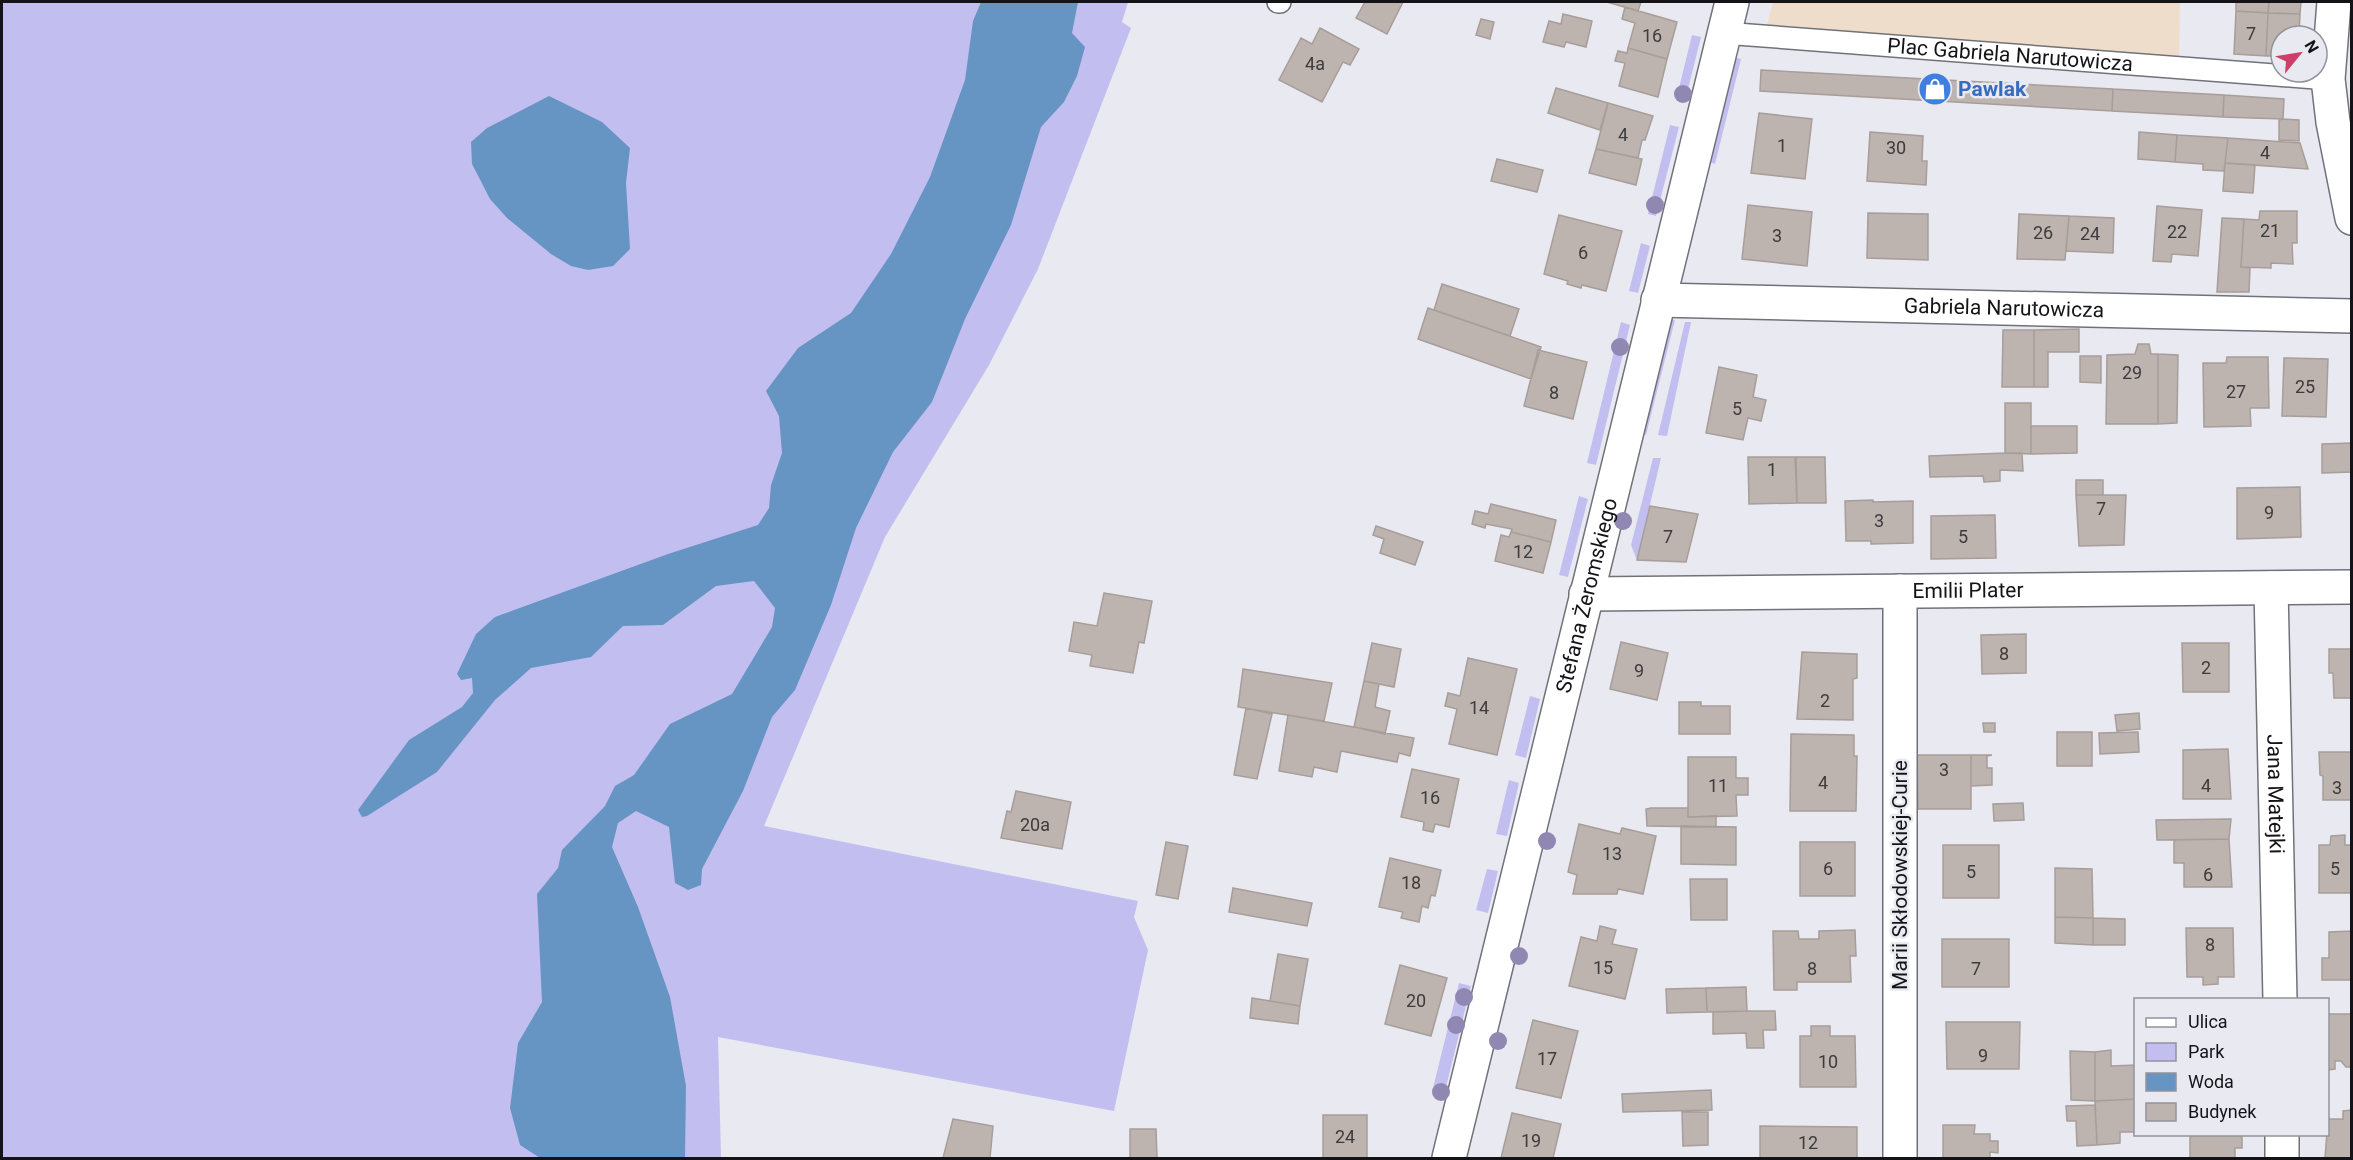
<svg xmlns="http://www.w3.org/2000/svg" width="2353" height="1160" font-family="Roboto,sans-serif">
<style>
.commercial{fill:#eeddcb}
.green{fill:#c2beef}
.water{fill:#6695c4}
.building{fill:#bdb3af;stroke:#a79d99;stroke-width:1.5}
.lines{fill:none;stroke-linecap:round;stroke-linejoin:round}
.lane-casing{stroke:#717179;stroke-width:24}
.street-casing{stroke:#717179;stroke-width:36}
.lane{stroke:#fff;stroke-width:21}
.street{stroke:#fff;stroke-width:33}
.tree{fill:#9088b3}
.labels{text-anchor:middle;stroke-width:5;stroke-linejoin:round;paint-order:stroke}
.number-label{font-size:18px;fill:#3e3b3d}
.street-label{font-size:21px;fill:#141317;stroke:#e9e9f2}
.shop-label{font-size:21px;font-weight:bold;fill:#366cbe;stroke:#e9e9f2;text-anchor:start}
</style>
<rect width="100%" height="100%" fill="#e9e9f2"/>
<path class="commercial" d="M1773,2h407l-1,66 -415,-31z"/>
<path class="green" d="M2,2h1126l-6,20 9,6 -93,241 -49,96 -104,172 -121,289 374,75 -4,16 14,33 -34,161 -396,-74 3,121h-719z
M1692,35l9,2 -14,56 -9,-1z
M1737,58l4,1 -26,105 -8,-3 26,-100z
M1670,125l9,2 -23,89 -8,-2z
M1641,243l9,3 -12,47 -9,-2z
M1668,319l7,1 -29,115 -7,-2z
M1621,322l9,3 -34,140 -9,-2z
M1685,322h6l-24,114 -9,-1z
M1653,458h8l-24,102 -6,-15z
M1579,496l9,3 -20,78 -9,-2z
M1530,696l10,3 -14,59 -11,-3z
M1509,780l10,3 -12,53 -11,-2z
M1487,869l11,2 -10,42 -12,-3z
M1459,983l12,3 -27,109 -12,-3z"/>
<path class="water" d="M981,2h97l-6,31 13,14 -8,29 -13,26 -23,25 -30,98 -46,94 -33,83 -39,50 -37,76 -25,77 -36,85 -23,27 -29,74 -41,78 -1,16 -13,5 -13,-7 -6,-56 -33,-16 -18,12 -6,24 26,60 32,90 16,89 -1,72h-145l-20,-13 -10,-37 8,-65 24,-41 -5,-108 21,-26 4,-18 43,-44 10,-20 19,-11 36,-51 62,-30 40,-67 3,-19 -21,-27 -38,5 -53,39 -40,1 -32,31 -60,11 -36,32 -58,72 -70,44 -5,1 -4,-7 51,-70 53,-33 11,-14 -1,-15 -11,2 -4,-6 19,-40 19,-17 173,-63 90,-29 11,-17 2,-23 11,-32 -3,-37 -13,-25 32,-43 53,-35 40,-59 39,-77 35,-97 8,-59z
M549,96l53,26 28,26 -4,35 4,66 -17,17 -25,4 -17,-4 -20,-12 -44,-36 -17,-19 -18,-35 -1,-22 16,-14z"/>
<path class="building" d="M1365,2h38l-16,32 -31,-16z
M1607,2h34l-3,9z
M2236,2h33l-1,11 -32,-2z
M2269,2h32l-1,12 -32,-1z
M1625,7l52,15 -10,37 -39,-11 7,-25 -13,-4z
M2236,11l32,2 -2,43 -32,-2z
M2268,13l32,1 -1,22h-18v20h-15z
M1563,14l29,7 -6,26 -20,-5 -2,5 -21,-5 6,-21 12,3z
M1481,19l13,3 -4,17 -14,-4z
M1320,28l39,21 -9,16 -7,-3 -21,40 -43,-22 22,-42 11,6z
M1628,48l39,11 -9,38 -39,-11 6,-23 -10,-2 3,-10 9,2z
M1761,70l352,19 -1,22 -352,-20z
M1556,88l52,15 -8,27 -52,-17z
M2113,89l111,6 -1,22 -111,-6z
M2224,95l60,4 -1,20 -60,-2z
M1608,103l45,13 -8,24h-3l-4,18 -42,-9z
M1759,113l53,6 -7,60 -54,-6z
M2283,119l16,1v21l-20,-1v-20z
M1870,132l53,4 -1,25h5l-1,24 -59,-4z
M2139,132l38,3 -2,27 -37,-3z
M2177,135l51,3 -4,33 -21,-1v-6l-28,-2z
M2228,138l72,5 8,26 -83,-6z
M1596,149l46,10 -6,26 -47,-12z
M1497,159l46,11 -6,22 -46,-11z
M2225,163l30,2 -2,28 -30,-2z
M1748,205l64,7 -5,54 -65,-7z
M2157,206l45,4 -4,46 -26,-2 -1,8 -18,-1z
M2260,211h37v32h-5l1,21 -22,-1v5l-30,-1 3,-48 15,1z
M1868,213l60,1v46l-61,-2z
M2019,214l50,2 -4,44 -48,-1z
M1559,215l63,16 -16,60 -24,-6 -1,3 -14,-4 1,-3 -24,-7z
M2069,216l45,2 -1,35 -47,-2z
M2222,218l22,1 -3,48 9,1 -1,24h-32z
M1442,284l77,25 -9,27 -76,-26z
M1428,308l113,39 -10,32 -113,-40z
M2079,329v23h-31v35h-14v-57z
M2003,330h31v57h-32z
M2138,344h11l2,10h7v70h-52l1,-69 28,-1z
M1538,350l49,12 -14,57 -49,-13z
M2158,354l20,1 -1,68 -19,1z
M2080,356h21v27l-21,-1z
M2227,357h41l1,51h-19l1,18 -47,1 -1,-64h23z
M2284,358l44,1 -2,58 -44,-1z
M1719,367l38,8 -4,22 13,3 -5,21 -13,-3 -5,22 -37,-7z
M2005,403h26v51l-26,-1z
M2031,426h46v27l-46,1z
M2352,443v29l-30,1v-29z
M2005,453h17l1,18 -23,-1v11l-16,1 -1,-6 -53,1 -1,-21z
M1748,457h47l2,46 -48,1z
M1796,457h29l1,46h-29z
M2076,480h27v15h-27z
M2300,487l1,50 -64,2v-51z
M2076,495h50l-2,50 -45,1z
M1873,500v2l40,-1v42l-42,1v-3h-25l-1,-40z
M1491,504l65,16 -5,22 -40,-10 1,-3 -26,-5 -1,4 -13,-4 3,-13 13,3z
M1650,506l48,8 -12,48 -49,-2z
M1995,515l1,43 -65,1v-43z
M1376,526l47,16 -8,23 -35,-12 4,-14 -11,-4z
M1511,532l40,10 -8,31 -48,-12 6,-26 8,2z
M1104,593l48,8 -8,42 -5,-1 -6,31 -43,-7 2,-11 -23,-4 5,-29 23,4z
M2026,634v39l-44,1 -1,-39z
M1621,642l47,11 -11,47 -47,-11z
M1372,643l29,6 -7,38 -30,-6z
M2182,643h47v49h-46z
M2329,649h23v49h-18l-1,-25h-4z
M1802,652l55,2v24l-4,1v41l-56,-1z
M1468,658l49,11 -20,86 -48,-11 8,-35 -12,-3 3,-13 12,3z
M1243,669l89,14 -8,38 -86,-14z
M1364,681l15,3 -4,23 15,4 -5,23 -31,-7z
M1679,702h22v4h29v28h-51z
M1246,708l26,6 -15,65 -23,-4z
M2139,713l1,16 -23,2 -2,-16z
M1288,715l126,23 -4,18 -11,-3 -2,9 -56,-11 -4,21 -23,-5 -2,10 -33,-6z
M1983,723h12v9h-11z
M2057,732h35v34h-35z
M2138,732l1,20 -39,2 -1,-21z
M1791,734l63,1v21h3l-1,55h-66z
M2228,749l3,50h-48v-49z
M2319,752h33v48h-29v-24l-3,-1z
M1917,755h54v54h-53z
M1971,755h21l-5,1v12h5v17l-21,1z
M1688,757h48v21h12v17h-12l1,21 -49,1z
M1412,769l47,10 -10,48 -14,-3 -2,8 -10,-2 1,-8 -23,-5z
M1016,791l55,11 -9,47 -61,-11 6,-27 4,1z
M2023,803l1,17 -30,1 -1,-17z
M1651,808h37v9l28,-1v11l-69,-1 -1,-17z
M2231,819l-2,20 -72,1 -1,-20z
M1579,824l41,10 2,-6 34,8 -13,58 -25,-5 -1,5h-44l4,-19 -9,-3z
M1681,826l55,1v38l-55,-1z
M2345,835v10h7v48h-33v-48h11l1,-9z
M2229,839l3,48h-48v-24h-10v-23z
M1166,842l22,4 -10,53 -22,-4z
M1800,842h55v54h-55z
M1943,845h56v53h-56z
M1390,858l51,12 -6,26 -4,-1 -3,13 -6,-2 -3,16 -18,-4 2,-6 -24,-5z
M2055,868l37,1 1,49 -38,-1z
M1690,879h37v41h-36z
M1233,888l79,15 -5,23 -78,-14z
M2055,917l38,1v27l-38,-2z
M2093,918l32,1v26h-32z
M1600,926l16,4 -4,14 25,5 -12,50 -56,-13 12,-49 16,4z
M2186,928h47l1,49h-16v7l-15,1v-8h-16z
M1855,930l1,26h-6l1,26h-54v8h-23l-1,-59h25l1,8h20v-8z
M2352,931v49h-30v-22h7v-26z
M1942,939h67v48h-67z
M1278,954l30,5 -8,47 -30,-5z
M1400,965l47,13 -16,58 -46,-12z
M1746,987l1,24 -40,1 -1,-24z
M1706,988l1,24 -40,1 -1,-24z
M1252,998l48,8 -2,18 -48,-6z
M1747,1011h28l1,19h-13l1,18h-17l-1,-15 -33,1v-22z
M2328,1014h24v53h-6l-5,-6h-6v8l-7,1z
M1533,1020l45,11 -17,67 -45,-10z
M1946,1022h74l-1,47h-72z
M1811,1026h19v10h25l1,51h-56v-51h11z
M2111,1050v16l25,-1v34l-41,2v-49z
M2070,1051l25,1v49l-24,-1z
M1711,1090l1,20 -89,2 -1,-18z
M2136,1099v33h-16v11l-23,2 -2,-44z
M2095,1105l2,40 -20,1 -1,-25h-9l-1,-15z
M2352,1110v48h-27l3,-39h15v-8z
M1682,1112h26v33l-25,1z
M1512,1113l49,11 -8,34h-52z
M1323,1115h44v43h-44z
M953,1119l40,7 -3,32h-47z
M1943,1125h32l-1,9h16v7h8v12l-8,-1v6h-47z
M1760,1126l97,1v31h-97z
M1130,1129h26l1,29h-27z
M2190,1134h52v14h-7v10h-45z"/>
<g class="lines">
<g class="lane-casing">
<g id="lane">
<path d="M1278,2h2"/>
<path id="s1" d="M1723,33l605,46"/>
</g>
</g>
<g class="street-casing">
<g id="street">
<path d="M2334,2l-6,77 5,43 19,96"/>
<path id="s2" d="M1658,300l694,16"/>
<path id="s3" d="M2271,588l9,412"/>
<path d="M1900,591v567"/>
<path id="s4" d="M1586,594l766,-7"/>
<path d="M2282,1134v24"/>
<path id="s5" d="M1449,1158l283,-1156"/>
</g>
</g>
<use href="#lane" class="lane"/>
<use href="#street" class="street"/>
</g>
<g class="tree">
<circle cx="1683" cy="94" r="9"/>
<circle cx="1655" cy="205" r="9"/>
<circle cx="1620" cy="347" r="9"/>
<circle cx="1623" cy="521" r="9"/>
<circle cx="1547" cy="841" r="9"/>
<circle cx="1519" cy="956" r="9"/>
<circle cx="1464" cy="997" r="9"/>
<circle cx="1456" cy="1025" r="9"/>
<circle cx="1498" cy="1041" r="9"/>
<circle cx="1441" cy="1092" r="9"/>
</g>
<defs>
<g id="shop-disc" transform="scale(1.725)"><circle r="9.5" fill="#3f7fe0" stroke="#e9e9f2"/><path d="M-5-2.5h2.3a2.7 3.5 0 0 1 5.4 0H5L5.5 6h-11ZM-1.5-2.5h3a1.5 2.3 0 0 0-3 0Z" fill="#fff"/></g>
</defs>
<g fill-rule="evenodd">
<use href="#shop-disc" x="1935" y="89"/>
</g>
<g class="labels">
<g class="number-label">
<text x="2251" y="40">7</text>
<text x="1652" y="42">16</text>
<text x="1315" y="70">4a</text>
<text x="1623" y="141">4</text>
<text x="1782" y="152">1</text>
<text x="1896" y="154">30</text>
<text x="2265" y="159">4</text>
<text x="2270" y="237">21</text>
<text x="2177" y="238">22</text>
<text x="2043" y="239">26</text>
<text x="2090" y="240">24</text>
<text x="1777" y="242">3</text>
<text x="1583" y="259">6</text>
<text x="2132" y="379">29</text>
<text x="2305" y="393">25</text>
<text x="2236" y="398">27</text>
<text x="1554" y="399">8</text>
<text x="1737" y="415">5</text>
<text x="1772" y="476">1</text>
<text x="2101" y="515">7</text>
<text x="2269" y="519">9</text>
<text x="1879" y="527">3</text>
<text x="1668" y="543">7</text>
<text x="1963" y="543">5</text>
<text x="1523" y="558">12</text>
<text x="2004" y="660">8</text>
<text x="2206" y="674">2</text>
<text x="1639" y="677">9</text>
<text x="1825" y="707">2</text>
<text x="1479" y="714">14</text>
<text x="1944" y="776">3</text>
<text x="1823" y="789">4</text>
<text x="1718" y="792">11</text>
<text x="2206" y="792">4</text>
<text x="2337" y="794">3</text>
<text x="1430" y="804">16</text>
<text x="1035" y="831">20a</text>
<text x="1612" y="860">13</text>
<text x="1828" y="875">6</text>
<text x="2335" y="875">5</text>
<text x="1971" y="878">5</text>
<text x="2208" y="881">6</text>
<text x="1411" y="889">18</text>
<text x="2210" y="951">8</text>
<text x="1603" y="974">15</text>
<text x="1812" y="975">8</text>
<text x="1976" y="975">7</text>
<text x="1416" y="1007">20</text>
<text x="1983" y="1062">9</text>
<text x="1547" y="1065">17</text>
<text x="1828" y="1068">10</text>
<text x="1345" y="1143">24</text>
<text x="1531" y="1147">19</text>
<text x="1808" y="1149">12</text>
</g>
<g class="street-label">
<text dy="7" stroke="none"><textPath href="#s1" startOffset="288">Plac Gabriela Narutowicza</textPath></text>
<text dy="7" stroke="none"><textPath href="#s2" startOffset="346">Gabriela Narutowicza</textPath></text>
<text dy="7" stroke="none"><textPath href="#s4" startOffset="382">Emilii Plater</textPath></text>
<text dy="7" stroke="none"><textPath href="#s5" startOffset="579">Stefana Żeromskiego</textPath></text>
<text dy="7" stroke="none"><textPath href="#s3" startOffset="206">Jana Matejki</textPath></text>
<text transform="translate(1900 875) rotate(-90)" y="7">Marii Skłodowskiej-Curie</text>
</g>
<g class="shop-label">
<text x="1958" y="96">Pawlak</text>
</g>
</g>
<rect width="2353" height="1160" fill="none" stroke="#141317" stroke-width="6"/>
<rect x="2134" y="998" width="195" height="138" fill="#e9e9f2" stroke="#94939a" stroke-width="1.5"/>
<rect x="2146" y="1018" width="30" height="9" fill="#ffffff" stroke="#94939a" stroke-width="1.5"/>
<text x="2188" y="1028" font-size="18" fill="#141317">Ulica</text>
<rect x="2146" y="1043" width="30" height="18" fill="#c2beef" stroke="#94939a" stroke-width="1.5"/>
<text x="2188" y="1058" font-size="18" fill="#141317">Park</text>
<rect x="2146" y="1073" width="30" height="18" fill="#6695c4" stroke="#94939a" stroke-width="1.5"/>
<text x="2188" y="1088" font-size="18" fill="#141317">Woda</text>
<rect x="2146" y="1103" width="30" height="18" fill="#bdb3af" stroke="#94939a" stroke-width="1.5"/>
<text x="2188" y="1118" font-size="18" fill="#141317">Budynek</text>
<g transform="translate(2299 54) rotate(60)"><circle r="28" fill="#e9e9f2" stroke="#94939a" stroke-width="1.5"/>
<path d="M0-4.5L10 22L0 15L-10 22Z" fill="#cd3e69"/>
<text y="-9" font-size="16" font-weight="bold" text-anchor="middle" fill="#141317">N</text>
</g>
</svg>
